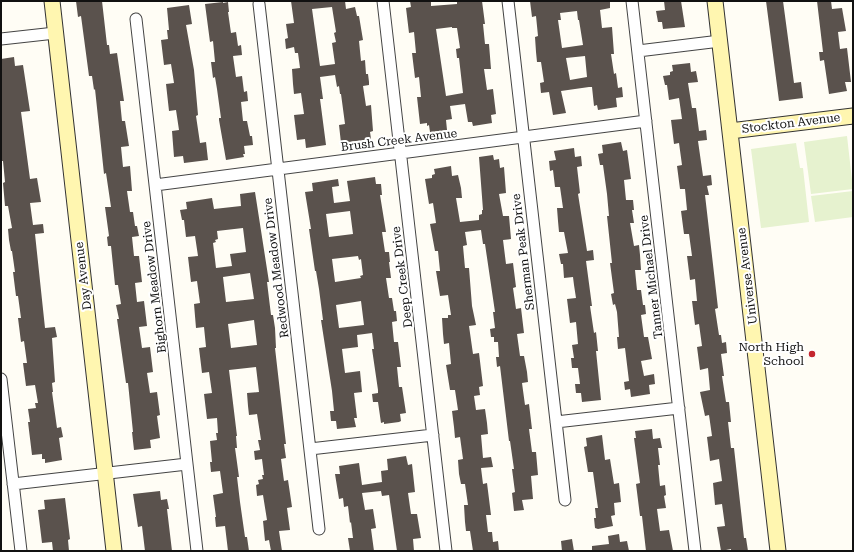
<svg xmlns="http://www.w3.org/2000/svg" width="854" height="552" font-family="'Roboto Serif',serif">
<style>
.pitch{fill:#e6f2cf}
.building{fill:#5a524d;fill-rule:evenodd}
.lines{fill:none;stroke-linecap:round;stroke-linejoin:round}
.street-casing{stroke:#444;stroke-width:13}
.secondary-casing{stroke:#333;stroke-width:17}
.street{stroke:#fff;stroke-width:11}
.secondary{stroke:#fff6b0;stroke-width:15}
.poi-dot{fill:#c4262e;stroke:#fff;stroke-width:1.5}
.labels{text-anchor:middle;stroke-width:4;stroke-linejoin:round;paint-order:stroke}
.street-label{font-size:12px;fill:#111;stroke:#fff}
.poi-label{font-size:12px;fill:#111;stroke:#fff;text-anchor:end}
</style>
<rect width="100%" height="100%" fill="#fffdf5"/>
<path class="pitch" d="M847,136l6,53 -42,5 -7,-52z
M796,143l4,25h3l6,54 -48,6 -10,-79z
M853,191v26l-38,5 -4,-26z"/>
<path class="building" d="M76,1h26l5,44h2l1,9 7,-1 7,48h-4l2,20h3l4,25 -8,1 2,20 7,-1 2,25h-5l3,21h3l2,14h2l2,10 -7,1 2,19h5l3,26 -7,1 2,19 7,-1 3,25 -8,1 3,21 8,-1 3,25 -6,1 3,20 7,-1 3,23 -3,1 3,22 -10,2 1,8 -17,2 -2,-18h1l-5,-49h-2l-9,-64h2l-3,-14 5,-1 -3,-19h-3l-4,-39h-3l-1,-9 2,-1 -4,-29h6l-5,-34 -2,1 -9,-85 -1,1 -2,-14h-3l-8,-60 -3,1z
M291,1h54l1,8 9,-2 2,9h2l4,24 -4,1 2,20 4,-1 1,14h2l1,8v3l-6,1 3,20 5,-1 2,26 -3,1 1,7 -30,4 -2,-18 6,-1 -4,-30h-1l-1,-8 -2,1 -2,-12 -15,2 3,22h-3l6,46 -20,3 -1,-9 -8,1 -3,-25 10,-1 -3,-21 -7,1 -1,-10 -1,-15 8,-1 -2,-15h-3l-1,-6 -8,2 -1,-10 3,-1 -2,-14 8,-1zM332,7l4,25 -2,1 2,9 -4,1 3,21 -15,2 -8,-57z
M410,1h21v5l26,-2v-3h25l3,23h-2l2,20h4l2,25h-7l3,21 6,-1 3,25 -5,1 1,8 -19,3 -1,-4h-4l-3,-18 -15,2 2,13 -6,1 1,10 -17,2 -1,-7 -2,1v-3l-7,1 -3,-27h4l-2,-20 -4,1 -3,-25h4l-2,-21 -5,1 -3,-25 5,-1zM452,27v1h5l3,20 -4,1 1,9h2l4,35 -17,3 -10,-67z
M530,1h80v7l-10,2 2,18 10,-1 2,27h-3l3,20 2,-1 2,15 4,-1 1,10 -7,1 1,9 -19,3 -1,-5 -3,1 -2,-19h-3l-28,4 5,22 -13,2 -4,-23 -8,1 -1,-10 4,-1 -3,-20h-4l-1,-10 -1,-15 3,-1 -2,-20 -4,1zM577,11l1,9h1l4,25 -21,3 -4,-28h3l-1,-7zM585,56l2,21 -17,3 -4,-22z
M664,1h17l4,26 -22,2 -1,-7h-4l-2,-11 9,-1z
M766,1h17l11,82 7,-1 2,16 -24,3z
M817,1h14l1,8 10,-1 4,23 -8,1 2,17 7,-1 4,34h-6l2,9 -18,3 -5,-34 -4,1 -1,-9h4z
M223,2v1l5,-1 1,10h-1l3,21 5,-1 2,14 3,-1 1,10 -9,1 3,21 6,-1 2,16 3,-1 1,10 -7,1 2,19h4l3,15h2l1,9 -9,1 1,8h-2l1,3 -18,3 -7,-40v-2h2l-4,-29 -2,-12 -2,1 -2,-16h4l-2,-21 -3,1 -5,-38z
M189,5l3,19 -6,1 8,45 4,45 -2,1 4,27 6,-1 2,18 -24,3 -1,-7 -9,1 -2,-26 7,-1 -3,-20 -7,1 -3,-27 8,-1 -3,-19 -7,1 -3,-25 7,-1 -1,-9h2l-2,-22z
M14,57l1,9 8,-1 7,46 -9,1 9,67 7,-1 4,24 -11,1 3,22 10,-1 1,9 -9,1 10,94 10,-1 2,10 -5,1 3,44 -3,1 1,9h-1l5,36 4,-1 2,10 -4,1 3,22 -17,3v-4h-3v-5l-10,1 -4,-33h2l-2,-13 8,-1 -1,-5h3l-3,-18 -9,1 -3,-23h4l-3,-22 -3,1 -3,-24h3l-3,-22h-2l-3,-24h2l-3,-21h-1l-2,-11 -1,-11 4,-1 -4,-22h-3l-2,-23 2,-1 -2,-21h-2v-102z
M690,63l1,9 5,-1 2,11 -10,1 4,25h4l3,23 7,-1 1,10 -9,1 5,35 8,-1 1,10 -5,1 2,9h-4l13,113 -3,1 4,26h2l1,8 4,-1 1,11 -6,1 3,22h-2l4,26h3l2,20h-3l3,26h3l10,90h2l2,13h-17v-2l-10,2 -4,-24 8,-1 -3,-22 -7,1 -2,-22 9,-2 -3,-22 -9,2 -3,-24 5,-1 -3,-21 -4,1 -5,-24 10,-2 -2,-22 -8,2 -3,-23 5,-1 -3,-22 -4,1 -3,-24h5l-2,-22 -5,1 -3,-24h5l-3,-22h-5l-3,-23 6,-1 -2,-21h-5l-3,-23 5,-1 -3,-22 -5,1 -3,-24 11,-1 -3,-21 -10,2 -2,-15h-2l-2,-9 7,-1v-3l3,-1 -1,-6z
M621,142l2,9 4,-1 4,29 -7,1 2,20h7l1,10h-2l2,13h-4l4,23 5,-1 1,10 1,15h-6l2,20h4l2,15h2l1,9 -5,1 3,22h4l4,22 -11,2 3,15 10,-2 1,10 -6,1 1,9 -19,3 -1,-8 -5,1 -1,-8 5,-1 -4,-33 -7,1 -1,-12h2l-2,-25 -2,-8 -2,1 -2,-11 3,-1 -4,-30h2l-5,-47h2l-2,-22 -4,-29h-3l-2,-11 5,-1 -1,-8z
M574,148l1,9 6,-1 1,10 -5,1 3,26 -2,1 9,57 6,-1 1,10 -8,1 6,45h-2l4,27 2,-1 2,19h-2l5,49 -19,2 -1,-9h-5l-1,-9h5l-2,-16h-6l-1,-10h3l-2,-13 6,-1 -2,-22 -6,1 -3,-24 9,-1 -2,-13 -1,-8 -9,1 -1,-14h-2l-2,-10 9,-1 -4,-21h-5l-1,-11 -1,-13h6l-3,-21h-5l-2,-17 -3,1 -1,-10 7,-1 -2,-9z
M493,155l1,5 5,-1 1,9 4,-1 2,26 -7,1 4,22h6l2,23 -8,1 3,24 7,-1 3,24 -3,1 3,21 5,-1 3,25 -7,1 3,22h4l3,16 1,10 -6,1 3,22 4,-1 3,25h-3l3,23h4l2,23 -7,1 2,23 -11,1 2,10 -10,1 -2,-18 3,-1 -3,-23h2l-4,-28h-1l-9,-75 -3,1 -1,-10h3l-1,-15h-4v-5h-3l-1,-8 5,-1 -2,-16h2l-10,-68h-2l-2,-14 -16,2 2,13 -4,1 2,22h4l3,38 4,19 -7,1 4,28 6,-1 4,33 -4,1 1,8 -6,1 2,14 9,-1 2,14 1,11 -7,1 2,23 8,-1 2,10 -12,1 2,16 4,-1 4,32h-5l2,17h4l1,10 5,-1 1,10h-26l-3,-20h-4l-1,-9 -1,-17h4l-3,-21h-4l-2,-10 -1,-14 5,-1 -3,-22 -5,1 -1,-11 -2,-16 6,-1 -3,-20h-5l-4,-25 5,-1 -2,-21 -5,1 -1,-10 -1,-16h6v-3h3l-3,-20 -8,1 -4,-25h4l-2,-20h-3l-5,-27 6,-1 -3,-20 -4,1 -4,-25 7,-1v-3l3,-1 -1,-5 17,-3 1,10 6,-1 3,13 1,10h-6l4,24 19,-2v-5l3,-1v-4h1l-4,-53z
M375,177l1,7h5l1,11h-2l6,37h-4l3,20h4l1,10h-1l2,16h-5l3,20h3l2,13h2l1,10 -5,1 2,20h4l3,25h-4l2,20h3l4,26 -6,1 1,7 -2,1 -15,2v-2l-3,1 -3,-21h-5l-1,-8 6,-1v-3l-6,-41h2l-2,-16 -15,2 1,12 -16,2 3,24 15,-2 2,21 -8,1 3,25h-3l2,9 -19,2 -1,-8h-5l-1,-10h4l-2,-20 -11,-71h2l-4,-31 -3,-18h-1l-6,-42h2l-6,-37 8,-1 -1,-8 26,-4 1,7 -7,1 2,16 16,-2 -3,-20zM350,211l3,23 -24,3 -3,-23zM358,256l1,4 2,-1 2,16 -3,1 1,2 -26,4 -3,-23zM361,301l3,24 -25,3 -3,-23z
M255,192l14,90h-2l4,33h2l2,13 1,20h-1l11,96h-2l2,14 -5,1 3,22 4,-1 4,27 -5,1 3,22 -11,1 3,20h-11l-2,-11 -4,1 -2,-20 4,-1 -4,-25 -6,1 -1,-11 3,-1 -1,-4 5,-1 -1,-4h2l-2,-16 -7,1 -1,-9 6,-1 -2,-10h3l-4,-26 -8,1 -1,-9 -1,-13 12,-1 -3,-25 -27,3 8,66h-1l1,12h-2l4,29h-2l3,25 5,35h2l2,14h-21l-3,-25 -9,1 -1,-10h1l-3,-22 10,-2 -3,-22 -9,1 -1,-10h2l-2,-21 7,-1 -1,-7h2l-1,-15 -10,1 -3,-25 8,-1 -3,-21 -7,1 -3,-25 7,-1 -2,-20 -8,1 -2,-24 6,-1 -3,-22 -6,1 -3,-25 10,-1 -3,-20 -9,1 -2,-17h-2l-2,-10 7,-1 -1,-7 26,-4 2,11 27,-3 -1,-12zM243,228l3,24 -16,2 2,12 -16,2 -3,-25 3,-1 -1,-2 3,-1 -1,-8zM250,273l4,26 -28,3 -3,-25zM254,320l3,25 -26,3 -3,-24z
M652,429l1,10 7,-1 2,10h-4l2,17h-2l2,21 5,-1 1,10 -2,1 2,12 -9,1 3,22 9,-1 4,21h-27l-4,-35h-2l-4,-32 4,-1 -6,-45h2l-1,-7z
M602,435l3,25 5,-1 4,25 5,-1 2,19 -7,1 1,12 -4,1 2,10 -15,3 -3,-1 -1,-10h2l-1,-10h3l-5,-36h-5l-4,-25 3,-1 -1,-8z
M406,456l2,9 4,-1 3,28 -7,1 3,21h6l4,24 -8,1 1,12h-17l-8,-56 -7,1 -1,-5 -19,2 3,17 8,-1 3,19 -5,1 3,22h-24l-2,-13h5l-2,-16 -1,1 -2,-17 -4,1 -1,-9 -4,1 -4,-25h5l-1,-8 20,-3 3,22 20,-3 -1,-11 7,-1 -1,-11z
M160,491l1,9 6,-1 2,10h-2l5,42h-27l-3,-25 -4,1 -5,-33z
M65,498l5,41 -2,1 1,11h-16l-1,-9 -10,1 -4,-33 7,-1 -1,-9z
M619,534l1,8 7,-1 2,10h-37v-5l17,-2 -1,-8z
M572,539l2,12h-12l-1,-10z"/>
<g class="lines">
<g class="street-casing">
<path id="street" d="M383,1l63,550
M508,1l57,499
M632,1l63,550
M259,4l60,525
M136,19l61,532
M1,39l54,-6
M638,51l82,-10
M155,185l491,-64
M1,379l20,172
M556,422l123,-14
M310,449l123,-14
M13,484l174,-20"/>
</g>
<g class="secondary-casing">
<path id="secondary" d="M52,1l62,550
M715,1l63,550
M730,131l123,-15"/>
</g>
<use href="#street" class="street"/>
<use href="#secondary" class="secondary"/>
</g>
<circle class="poi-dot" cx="812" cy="354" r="4"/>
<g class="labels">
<g class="street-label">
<text transform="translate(791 123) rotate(-7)" y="4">Stockton Avenue</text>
<text transform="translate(399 140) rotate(-7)" y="4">Brush Creek Avenue</text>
<text transform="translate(523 252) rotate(-97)" y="4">Sherman Peak Drive</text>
<text transform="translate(276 268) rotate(-97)" y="4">Redwood Meadow Drive</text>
<text transform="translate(83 276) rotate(-97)" y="4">Day Avenue</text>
<text transform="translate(747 276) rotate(-97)" y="4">Universe Avenue</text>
<text transform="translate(402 277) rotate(-97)" y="4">Deep Creek Drive</text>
<text transform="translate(651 277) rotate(-97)" y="4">Tanner Michael Drive</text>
<text transform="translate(154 287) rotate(-97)" y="4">Bighorn Meadow Drive</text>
</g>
<g class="poi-label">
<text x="804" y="351">North High<tspan x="804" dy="14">School</tspan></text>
</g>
</g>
<rect width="854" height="552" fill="none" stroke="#111111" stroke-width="4"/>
</svg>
